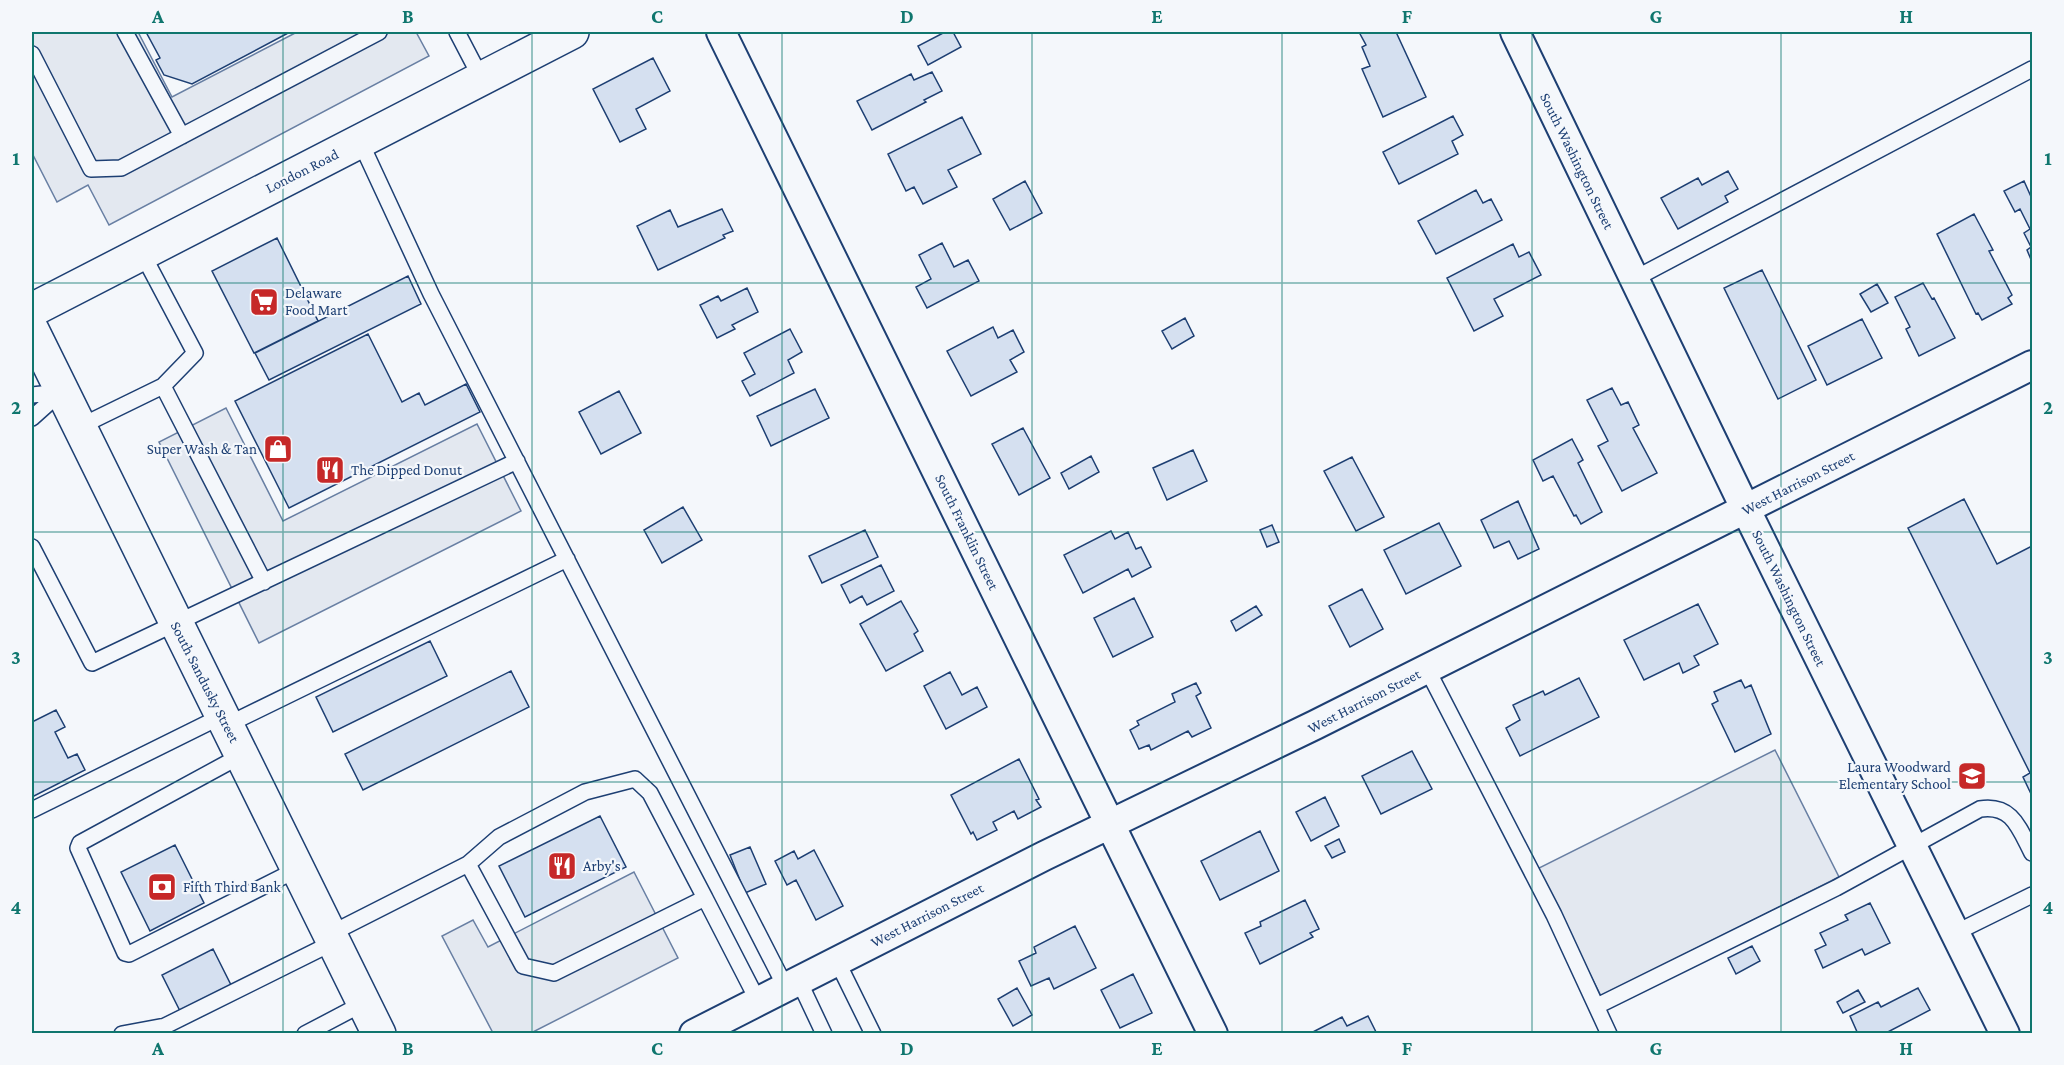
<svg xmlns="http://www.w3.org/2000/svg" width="2064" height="1065" font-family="'Crimson Pro',serif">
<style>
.parking{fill:#e3e8f0;stroke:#687fa3;stroke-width:1.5}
.building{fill:#d5e0f0;stroke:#1d3f73;stroke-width:1.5}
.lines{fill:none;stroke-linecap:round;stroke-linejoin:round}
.lane-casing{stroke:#1d3f73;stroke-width:18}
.street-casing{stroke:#1d3f73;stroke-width:32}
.secondary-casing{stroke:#1d3f73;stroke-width:36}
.lane{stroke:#f4f7fb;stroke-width:15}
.street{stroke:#f4f7fb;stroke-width:28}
.secondary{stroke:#f4f7fb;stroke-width:33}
.grid{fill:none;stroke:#0f766e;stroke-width:1.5;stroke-opacity:0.55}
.labels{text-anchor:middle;stroke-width:4.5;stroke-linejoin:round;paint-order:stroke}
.street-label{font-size:15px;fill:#1d3f73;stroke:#f4f7fb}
.poi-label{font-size:15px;fill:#1d3f73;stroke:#f4f7fb;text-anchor:start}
.neatline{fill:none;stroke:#0f766e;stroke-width:2}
.grid-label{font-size:20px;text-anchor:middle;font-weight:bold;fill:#0f766e}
</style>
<rect width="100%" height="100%" fill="#f4f7fb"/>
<path class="parking" d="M32,32h106l34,65 125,-65h119l13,24 -320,169 -21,-40 -31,17 -25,-49z
M226,408l57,113 194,-97 44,87 -262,132 -100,-201z
M1775,750l64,127 -238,119 -64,-127z
M634,872l44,86 -147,75h-38l-51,-97 31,-16 15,27z"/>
<path class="building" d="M146,32h144l-98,52 -28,-9 -8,-15 4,-2z
M945,32h8l8,15 -33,18 -10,-19z
M1359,32h37l30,65 -43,20 -21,-48 8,-3 -8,-19 4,-2z
M653,58l17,33 -34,18 10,20 -26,13 -27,-53z
M932,72l10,19 -18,9 2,2 -54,28 -15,-29 54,-27 3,6z
M1453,116l10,19 -11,6 6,13 -59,30 -16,-32z
M962,117l19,37 -33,16 9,17 -34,17 -9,-17 -8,4 -18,-37z
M1728,171l10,18 -13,7 3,6 -50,27 -17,-31 37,-20 4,7z
M1025,181l17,32 -32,17 -17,-31z
M2024,181l8,18v63l-5,-12 4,-3 -7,-14 6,-4 -10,-20 -5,3 -11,-21z
M1476,190l7,13 8,-4 11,21 -66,34 -18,-33z
M722,209l11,22 -10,4 2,3 -67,32 -21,-44 33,-16 8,17z
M1974,214l19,36 -4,1 23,44 -4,3 4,6 -30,16 -4,-7 -2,1 -39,-80z
M277,238l41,83 -64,32 -42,-82z
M942,243l12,24 14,-7 11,21 -52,27 -11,-21 15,-8 -12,-24z
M1513,244l6,13 10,-5 12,23 -47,24 9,17 -29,15 -27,-53z
M1762,270l54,110 -38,19 -54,-111z
M408,276l13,28 -152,76 -14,-27z
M1923,283l9,16 2,-1 21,40 -36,18 -13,-27 4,-2 -15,-30z
M1877,284l11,19 -17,9 -11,-18z
M747,288l11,24 -26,13 3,4 -18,9 -17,-33 18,-9 3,5z
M1185,318l9,18 -22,13 -10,-18z
M1862,319l20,39 -55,27 -19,-39z
M993,327l5,11 15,-8 11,22 -14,8 7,12 -46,24 -24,-45z
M790,329l12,23 -14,8 6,13 -44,23 -8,-15 13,-7 -11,-21z
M368,334l34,68 17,-9 6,12 41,-21 14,28 -191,96 -54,-107z
M1612,388l9,17 7,-3 11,23 -6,3 24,45 -35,18 -24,-45 10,-5 -21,-41z
M815,389l14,29 -58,28 -14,-30z
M619,391l22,42 -40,21 -22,-42z
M1023,428l27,50 -31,17 -27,-51z
M1572,439l11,21 -5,3 24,49 -21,12 -5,-9 -2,1 -21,-40 -10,5 -10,-21z
M1193,450l14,31 -40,19 -14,-32z
M1091,456l8,16 -30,17 -8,-16z
M1352,457l32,60 -28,14 -32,-60z
M1964,499l33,65 35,-18v250l-9,-19 7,-4 -122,-245z
M1518,501l21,48 -21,10 -9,-18 -15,7 -13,-28z
M683,507l19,33 -40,23 -18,-33z
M1439,523l22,43 -55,28 -22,-44z
M1272,525l7,17 -12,5 -7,-17z
M865,530l13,27 -56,26 -13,-27z
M1111,531l4,8 13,-7 8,17 5,-2 10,20 -19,10 -4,-8 -45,24 -19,-38z
M881,565l13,26 -27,14 -5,-9 -12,7 -9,-18z
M1362,589l21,40 -33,18 -21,-41z
M1134,598l19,39 -40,20 -19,-39z
M901,601l17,30 -4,3 9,17 -37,20 -26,-47z
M1698,604l20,40 -24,12 5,9 -16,8 -4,-10 -35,17 -20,-40z
M1256,606l6,9 -26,16 -5,-10z
M430,641l17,35 -114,56 -17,-35z
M511,671l18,36 -166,83 -18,-36z
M950,672l12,23 15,-8 10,20 -41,22 -22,-43z
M1579,678l20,39 -79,39 -14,-28 14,-8 -7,-15 30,-14 2,4z
M1741,680l4,8 6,-3 20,49 -36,18 -23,-48 6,-3 -4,-9z
M1196,683l5,10 -5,3 15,32 -19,9 -4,-6 -37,19 -2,-5 -10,4 -9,-19 9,-5 -2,-4 38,-19 -3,-8z
M56,710l9,17 -10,5 13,26 9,-4 8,16 -53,27v-75z
M1412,751l20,38 -51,25 -19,-38z
M1019,759l20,40 -3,1 5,7 -23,12 -4,-8 -21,11 4,8 -20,10 -4,-8 -2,2 -20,-39z
M1325,797l14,29 -28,15 -15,-29z
M600,816l26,51 -101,50 -26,-51z
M1260,831l19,40 -59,29 -19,-39z
M1339,839l6,13 -13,6 -7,-12z
M175,845l29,58 -54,28 -29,-59z
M750,847l16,37 -21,9 -15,-38z
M814,850l29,56 -27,14 -20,-40 -9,5 -12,-24 19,-10 4,8z
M1305,900l14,29 -9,4 3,4 -53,27 -15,-31 16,-7 -1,-4z
M1870,903l20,40 -25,12 -3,-6 -39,19 -8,-18 11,-5 -6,-12 28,-13 -3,-5z
M1075,926l21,42 -42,21 -5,-11 -18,8 -12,-25 17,-8 -2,-6z
M1752,946l8,15 -24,13 -8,-16z
M213,949l18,36 -51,26 -18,-36z
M1133,974l19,39 -32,15 -19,-38z
M1017,988l15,27 -19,11 -15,-27z
M1918,988l12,22 -46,24h-26l-8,-18 28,-14 3,5z
M1858,990l7,12 -22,11 -6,-11z
M1368,1016l9,18h-68l33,-17 5,9z"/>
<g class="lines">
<g class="lane-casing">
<path id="lane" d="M125,32l57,104
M457,32l24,46
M32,54l59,115 30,-1 258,-136
M360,141l71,153 355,694
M142,253l53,100 -32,33 101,196
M1634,279l398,-210
M32,395l29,-3
M32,418l29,-26
M79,427l84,-41
M32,547l60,116 425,-202
M1427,669l127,246 55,119
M227,725l340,-166
M242,755l-162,88 -2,5 47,105 4,1 169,-85
M32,810l190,-94
M468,864l31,-27 86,-45 50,-13 15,14 55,105
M1955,933l77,-38
M330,934l138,-70 55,102 31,7 151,-75 54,105
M837,961l36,73
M799,981l25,53
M1597,1006l239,-118 144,-79c32,-5 39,19 52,44
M122,1034l43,-8 169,-84
M305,1034l59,-31"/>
</g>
<g class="street-casing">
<path id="street" d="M721,32l492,1002
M1515,32l231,478 259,524
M694,1034l350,-178 271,-131 717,-360"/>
</g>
<g class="secondary-casing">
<path id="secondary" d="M32,310l540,-278
M32,330l347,704"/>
</g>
<use href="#lane" class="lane"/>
<use href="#street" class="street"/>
<use href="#secondary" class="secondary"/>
</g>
<path class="grid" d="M283,32v1002M532,32v1002M782,32v1002M1032,32v1002M1282,32v1002M1532,32v1002M1781,32v1002M32,283h2000M32,532h2000M32,782h2000"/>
<defs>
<g id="supermarket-square" transform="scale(1.5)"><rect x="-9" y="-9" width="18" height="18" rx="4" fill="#c62828" stroke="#f4f7fb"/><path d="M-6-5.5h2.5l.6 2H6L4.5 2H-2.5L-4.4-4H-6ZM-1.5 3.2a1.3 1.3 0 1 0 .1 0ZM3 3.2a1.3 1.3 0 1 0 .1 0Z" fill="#fff"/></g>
<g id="shop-square" transform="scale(1.5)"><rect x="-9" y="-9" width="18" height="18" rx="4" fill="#c62828" stroke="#f4f7fb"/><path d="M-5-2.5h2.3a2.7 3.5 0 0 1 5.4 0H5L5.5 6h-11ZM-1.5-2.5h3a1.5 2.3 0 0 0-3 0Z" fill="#fff"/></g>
<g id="restaurant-square" transform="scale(1.5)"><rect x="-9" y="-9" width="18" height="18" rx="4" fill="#c62828" stroke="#f4f7fb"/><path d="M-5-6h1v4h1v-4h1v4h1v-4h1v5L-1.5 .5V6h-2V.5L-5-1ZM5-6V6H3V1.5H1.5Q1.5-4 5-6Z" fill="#fff"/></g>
<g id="school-square" transform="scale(1.5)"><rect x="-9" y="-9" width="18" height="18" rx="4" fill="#c62828" stroke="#f4f7fb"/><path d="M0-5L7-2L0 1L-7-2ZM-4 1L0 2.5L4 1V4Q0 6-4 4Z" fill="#fff"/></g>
<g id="bank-square" transform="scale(1.5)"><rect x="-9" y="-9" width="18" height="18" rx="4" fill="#c62828" stroke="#f4f7fb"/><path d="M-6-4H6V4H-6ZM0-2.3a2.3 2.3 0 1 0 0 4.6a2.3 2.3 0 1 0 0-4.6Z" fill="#fff"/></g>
</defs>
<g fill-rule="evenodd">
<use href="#supermarket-square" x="264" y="302"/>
<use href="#shop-square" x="278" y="449"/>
<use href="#restaurant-square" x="330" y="470"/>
<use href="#school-square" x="1972" y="776"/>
<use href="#restaurant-square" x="562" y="866"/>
<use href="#bank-square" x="162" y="887"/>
</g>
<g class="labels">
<g class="street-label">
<text transform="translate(1577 161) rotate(64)" y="5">South Washington Street</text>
<text transform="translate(302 171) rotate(-27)" y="5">London Road</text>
<text transform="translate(1798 483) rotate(-27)" y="5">West Harrison Street</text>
<text transform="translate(967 532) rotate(64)" y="5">South Franklin Street</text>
<text transform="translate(1789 598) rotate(64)" y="5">South Washington Street</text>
<text transform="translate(205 682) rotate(63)" y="5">South Sandusky Street</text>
<text transform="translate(1364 701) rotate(-27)" y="5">West Harrison Street</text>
<text transform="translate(927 915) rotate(-27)" y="5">West Harrison Street</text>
</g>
<g class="poi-label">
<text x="285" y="298">Delaware<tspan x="285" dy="17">Food Mart</tspan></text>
<text x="257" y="454" text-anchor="end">Super Wash &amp; Tan</text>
<text x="351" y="475">The Dipped Donut</text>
<text x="1951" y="772" text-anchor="end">Laura Woodward<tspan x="1951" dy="17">Elementary School</tspan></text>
<text x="583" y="871">Arby's</text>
<text x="183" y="892">Fifth Third Bank</text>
</g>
</g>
<rect width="2064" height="1065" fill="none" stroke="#f4f7fb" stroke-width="66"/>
<rect x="33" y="33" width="1998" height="999" class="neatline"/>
<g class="grid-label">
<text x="158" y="23">A</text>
<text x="408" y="23">B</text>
<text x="657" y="23">C</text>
<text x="907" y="23">D</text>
<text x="1157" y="23">E</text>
<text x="1407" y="23">F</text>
<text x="1656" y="23">G</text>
<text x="1906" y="23">H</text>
<text x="16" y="165">1</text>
<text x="2048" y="165">1</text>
<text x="16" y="414">2</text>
<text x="2048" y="414">2</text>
<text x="16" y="664">3</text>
<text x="2048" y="664">3</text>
<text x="16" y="914">4</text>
<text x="2048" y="914">4</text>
<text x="158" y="1055">A</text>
<text x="408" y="1055">B</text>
<text x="657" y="1055">C</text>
<text x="907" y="1055">D</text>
<text x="1157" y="1055">E</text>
<text x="1407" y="1055">F</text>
<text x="1656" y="1055">G</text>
<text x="1906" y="1055">H</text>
</g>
</svg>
